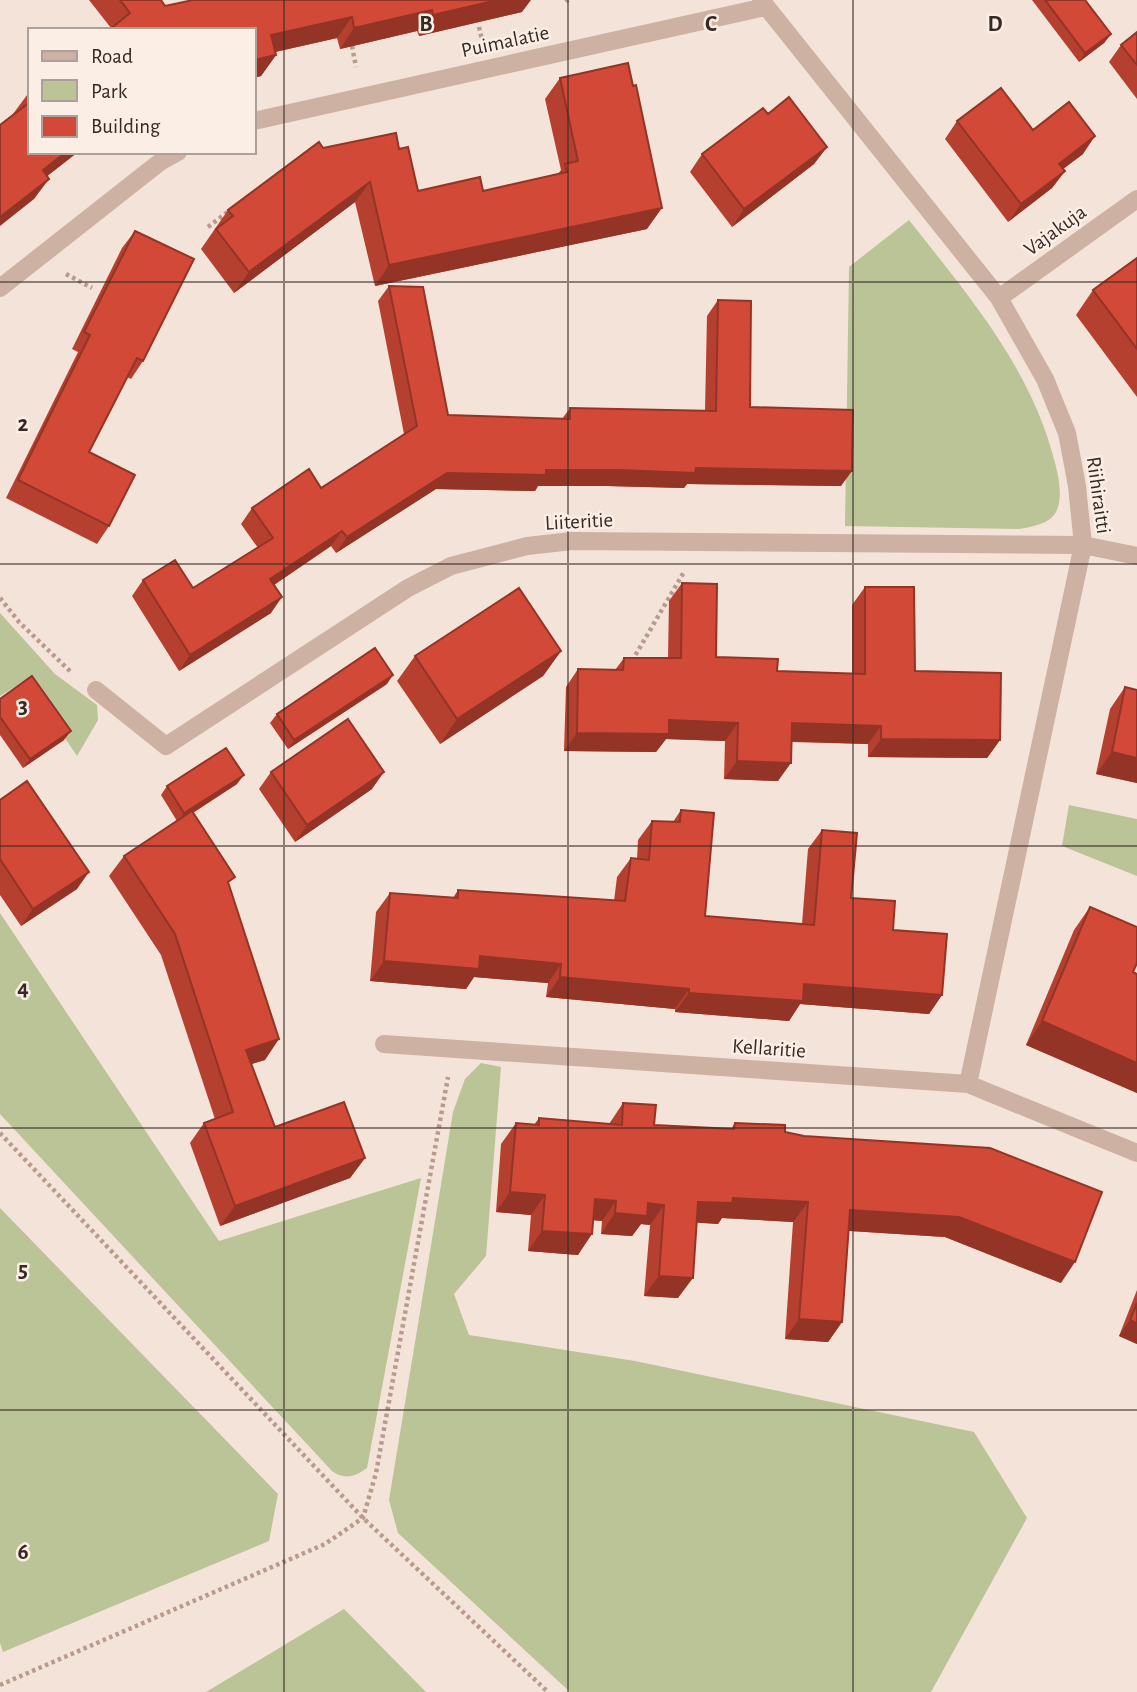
<svg xmlns="http://www.w3.org/2000/svg" width="1137" height="1692" font-family="'Alegreya Sans',sans-serif">
<style>
.green{fill:#bac497}
.lines{fill:none;stroke-linecap:round;stroke-linejoin:round}
.path{stroke:#b99a8d;stroke-width:4.5;stroke-dasharray:3.5 3.5;stroke-linecap:butt}
.minor{stroke:#cdb1a3;stroke-width:18}
.wall{fill:#b5402f}
.shaded-wall{fill:#933426}
.building{fill:#d24a37;stroke:#933426;stroke-width:2}
.grid{fill:none;stroke:#372926;stroke-width:2;stroke-opacity:0.55}
.labels{text-anchor:middle;stroke-width:5;stroke-linejoin:round;paint-order:stroke}
.street-label{font-size:21px;fill:#372926;stroke:#fbeee5}
.grid-label{font-size:23px;text-anchor:middle;font-weight:bold;fill:#372926;stroke:#fbeee5;stroke-width:5;stroke-linejoin:round;paint-order:stroke}
</style>
<rect width="100%" height="100%" fill="#f4e3d8"/>
<path class="green" d="M909,220c59,75 123,149 146,243 4,15 9,39 -1,52 -8,10 -24,12 -35,14l-174,-3 4,-259z
M0,613l55,61 42,31 1,15 -21,36 -51,-76 -26,16z
M1069,805l68,14v57l-75,-30z
M0,913l219,328 202,-63 -54,290c-12,9 -23,12 -35,3l-332,-357z
M481,1063l20,4 -15,189 -32,38 15,41 166,26 339,71 53,86 -96,174h-361l-172,-159 -9,-33 64,-388 12,-33z
M0,1208l278,286 -9,47 -266,111 -3,-9z
M344,1609l82,83h-220z"/>
<g class="lines">
<path class="path" d="M566,2l2,-2
M479,27l3,13
M352,46l4,21
M208,227l21,-16
M66,274l26,14
M0,598l19,24 53,51
M632,661l52,-89
M0,1133l363,385 185,174
M0,1685l325,-141 38,-26 13,-45 72,-396"/>
<path class="minor" d="M761,0l238,298 46,81 22,54 10,53 6,59 -115,539
M254,121l511,-114
M0,288l160,-126 18,-10
M999,298l138,-99
M96,690l70,56 242,-158 43,-22 76,-20 45,-5 511,4 54,11
M384,1044l584,40 169,69"/>
</g>
<path class="wall" d="M89,0h72l4,6 357,6 -103,24 -2,-5 -77,18 -3,-11 -62,14 1,3 -15,21 -7,2v-48l-143,-2z
M1032,0h53l26,34 -7,9 -25,19z
M1137,32v67l-28,-37 12,-17z
M560,78l87,151 -272,57 -20,-84 -121,91 -33,-44 27,-39 95,-62 76,1 19,42h65l75,-17 3,-4 -16,-71z
M30,91v61h48l-31,24 -13,23 -21,-85z
M768,114l59,33 -13,17 -82,63 -42,-55 12,-18z
M957,121l76,9 50,24 -20,15 2,2 -13,17 -44,34 -63,-83z
M135,231l8,130 -12,18 -4,-2 -38,75 20,74 -12,18 -91,-46 72,-146 -6,-3 50,-101z
M1137,258v139l-61,-82 17,-25z
M389,286l59,129 114,4 8,-11 135,3 2,-95 11,-16 32,107 91,79 -154,-2 -3,4 -77,-2h-69l-3,5 -99,-2 -100,64 -5,-7 -57,39 -3,28 -92,58 -47,-75 11,-16 50,8 65,-40 -17,-24 11,-16 69,-20 83,-54 -26,-133z
M682,583l34,74 61,14 75,3v-69l13,-18 50,84 85,69 -13,18 -119,-1v-13l-77,-2 -13,39 -54,-2 1,-38 -59,-2 -10,13 -92,-1 2,-64 12,-18 37,1 9,-12h44l1,-57z
M561,651l-18,25 -103,68 -43,-63 18,-25z
M387,684l-99,65 -18,-26 7,-9z
M1125,687l12,96 -41,-9 14,-65z
M0,699l64,41 -41,28 -23,-33z
M271,772l101,17 -77,53 -36,-53z
M237,784l-44,29 36,73 36,174 -14,4 24,63 90,31 -15,20 -130,48 -30,-83 14,-20 11,-4 -54,-164 -52,-79 15,-20 53,-35 -16,-26 6,-9z
M0,800l77,89 -56,37 -21,-31z
M681,810l24,106 97,8 6,-75 14,-19 29,68 42,32 49,65 -13,19 -129,-10 -11,17 -114,-9v-3l-129,-12 2,-14 -74,-6 -8,12 -96,-8 6,-69 14,-19 63,5 5,-8 156,11 3,-24 14,-19 6,1 1,-19 14,-19 21,1z
M1090,907l43,65 4,2v119l-111,-48 48,-115z
M623,1103l31,22 77,4 4,-6 50,9 276,151 -116,-46 -96,-6 -7,91 -14,20 -43,-3 8,-117 -71,-4 -4,6 -21,-2 -19,76 -34,-2 6,-71 -9,-1 -9,12 -31,-2 1,-13 -9,-1 -15,35 -50,-4 3,-36 -35,-3 5,-68 15,-21 18,2 5,-7 70,6z
M1137,1290v54l-18,-8z"/>
<path class="shaded-wall" d="M498,0h33l-9,12 -103,24 14,-21z
M432,10l-15,21 -77,18 14,-21z
M352,17l-15,21 -80,18 14,-21z
M1111,34l-7,9 -25,19 6,-9z
M276,55l-15,21 -7,2v-18z
M1095,136l-12,18 -36,27 12,-17z
M827,147l-13,17 -82,63 12,-18z
M66,152h12l-50,39 15,-21z
M1065,171l-13,17 -44,34 13,-18z
M49,179l-15,20 -34,27v-9z
M370,182l-15,20 -121,91 15,-21z
M662,208l-15,21 -272,57 14,-21z
M696,468l156,3 -11,15 -154,-2 -3,4 -77,-2h-69l-3,5 -99,-2 -100,64 11,-16 100,-64z
M342,531l-11,15 -72,49 11,-16z
M282,597l-11,16 -92,58 11,-16z
M561,651l-18,25 -103,68 17,-25z
M393,675l-6,9 -99,65 6,-9z
M669,720l69,3 -13,18 -59,-2 -10,13 -92,-1 13,-18z
M792,723l89,3 -13,18 -89,-3z
M71,731l-7,9 -41,28 7,-9z
M881,739l119,1 -13,18 -119,-1z
M1112,752l25,6v25l-41,-9z
M737,761l54,2 -13,18 -54,-2z
M384,772l-12,17 -77,53 12,-17z
M244,775l-7,9 -59,38 6,-9z
M89,872l-12,17 -56,37 12,-17z
M480,956l81,8 -13,19 -74,-6 -8,12 -96,-8 14,-20z
M560,977l129,12 -14,20 -129,-12z
M804,984l138,11 -13,19 -129,-10 -11,17 -114,-9 14,-19z
M1042,1021l95,42v30l-111,-48z
M279,1039l-14,21 -33,10 14,-20z
M365,1158l-15,20 -130,48 15,-20z
M510,1192l35,3 -14,20 -35,-3z
M733,1198l75,4 -15,20 -71,-4 -4,6 -34,-2 14,-20z
M595,1199l21,2 -14,20 -21,-2z
M648,1203l16,2 -14,20 -9,-1 -9,12 -31,-2 14,-21z
M850,1210l109,7 116,45 -14,21 -116,-46 -109,-7z
M542,1231l50,3 -14,21 -50,-4z
M659,1276l34,2 -15,20 -34,-2z
M799,1319l43,3 -14,20 -43,-3z
M1130,1320l7,3v21l-18,-8z"/>
<path class="building" d="M120,0h41l4,6 28,-6h305l-65,15 -1,-5 -78,18 -2,-11 -81,18 5,20 -22,5v-30h-145l21,-17z
M1045,0h40l26,34 -26,19z
M1137,32v33l-16,-20z
M628,63l5,23 3,-1 26,123 -273,57 -19,-83 -121,90 -33,-43 17,-13 -5,-6 91,-68 4,6 73,-15 3,16 9,-2 10,44 62,-14 3,14 84,-19 -2,-8 13,-3 -18,-83z
M1001,88l32,42 36,-28 26,34 -36,28 6,7 -44,33 -64,-83z
M789,97l38,50 -83,62 -42,-55 61,-46 5,6z
M30,102v50h36l-23,18 6,9 -49,38v-92z
M135,231l59,28 -51,102 -6,-3 -48,94 46,23 -26,51 -91,-46 72,-145 -6,-3z
M1137,258v91l-44,-59z
M389,286l34,1 25,128 122,4v-11l146,3 2,-111 33,1 -1,106 103,3 -1,61 -156,-3 -1,5 -77,-3h-72v5l-99,-2 -100,64 -5,-6 -72,48 12,18 -92,58 -47,-75 32,-20 18,28 80,-50 -21,-30 57,-39 12,19 96,-62z
M682,583l35,1 -1,73 62,2 -1,12 88,3v-87h49l1,84 86,2 -1,67 -119,-1v-13l-89,-3 -1,40 -54,-2 1,-38 -69,-3v14l-92,-1 1,-64 45,1 1,-12h57z
M519,588l42,63 -104,68 -42,-63z
M375,648l18,27 -99,65 -17,-26z
M32,676l39,55 -41,28 -30,-42v-18z
M1125,687l12,3v68l-25,-6z
M348,719l36,53 -77,53 -36,-53z
M226,748l18,27 -60,38 -17,-27z
M27,781l62,91 -56,37 -33,-50v-59z
M681,810l33,3 -9,103 109,9 8,-95 35,3 -6,65 44,3 -2,29 54,4 -5,61 -138,-11 -1,17 -114,-8v-4l-129,-12 1,-13 -81,-8 -1,13 -95,-8 6,-68 68,5v-8l167,11 6,-43 18,2 3,-39 28,1z
M192,811l43,66 -7,5 51,157 -33,11 29,77 69,-25 21,56 -130,48 -31,-83 29,-11 -58,-178 -51,-78z
M1090,907l47,20v36l-4,9 4,2v89l-95,-42z
M623,1103l33,2 -2,20 80,4 1,-6 50,2v7l19,4 186,12 112,44 -27,70 -116,-45 -109,-7 -8,112 -43,-3 9,-117 -75,-4 -1,5 -34,-1 -5,76 -34,-2 5,-71 -16,-2 -1,13 -32,-3 1,-12 -21,-2 -3,35 -50,-3 3,-36 -35,-3 6,-69 23,2v-7l83,7z
M1137,1303v20l-7,-3z"/>
<path class="grid" d="M284,0v1692M568,0v1692M853,0v1692M0,282h1137M0,564h1137M0,846h1137M0,1128h1137M0,1410h1137"/>
<g class="labels">
<g class="street-label">
<text transform="translate(505 41) rotate(-12)" y="7">Puimalatie</text>
<text transform="translate(1055 230) rotate(-36)" y="7">Vajakuja</text>
<text transform="translate(1099 495) rotate(82)" y="7">Riihiraitti</text>
<text transform="translate(579 521) rotate(-3)" y="7">Liiteritie</text>
<text transform="translate(769 1048) rotate(4)" y="7">Kellaritie</text>
</g>
</g>
<g class="grid-label">
<text x="426" y="31">B</text>
<text x="711" y="31">C</text>
<text x="995" y="31">D</text>
<text x="23" y="431">2</text>
<text x="23" y="713">3</text>
<text x="23" y="995">4</text>
<text x="23" y="1277">5</text>
<text x="23" y="1559">6</text>
</g>
<rect x="28" y="28" width="228" height="126" fill="#fbeee5" stroke="#ad9f99" stroke-width="2"/>
<rect x="42" y="51" width="35" height="10" fill="#cdb1a3" stroke="#ad9f99" stroke-width="2"/>
<text x="91" y="63" font-size="21" fill="#372926">Road</text>
<rect x="42" y="80" width="35" height="21" fill="#bac497" stroke="#ad9f99" stroke-width="2"/>
<text x="91" y="98" font-size="21" fill="#372926">Park</text>
<rect x="42" y="116" width="35" height="21" fill="#d24a37" stroke="#ad9f99" stroke-width="2"/>
<text x="91" y="133" font-size="21" fill="#372926">Building</text>
</svg>
